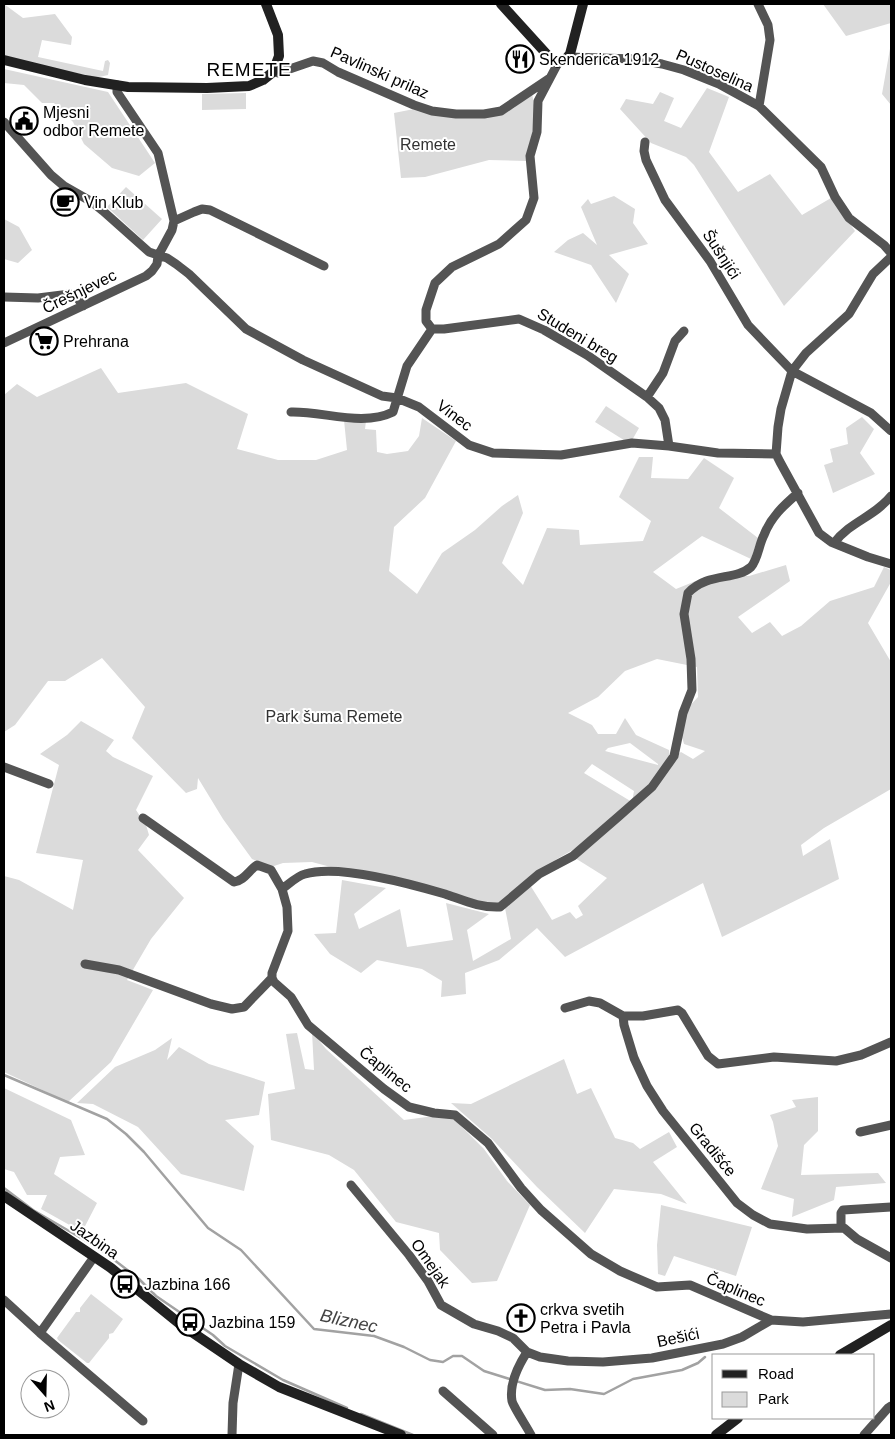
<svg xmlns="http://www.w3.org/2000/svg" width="895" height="1439" font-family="Arial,sans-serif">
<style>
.green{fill:#dbdbdb;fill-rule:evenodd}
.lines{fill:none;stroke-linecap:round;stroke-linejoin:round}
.stream{stroke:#a2a2a2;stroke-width:2.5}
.street{stroke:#545454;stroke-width:9}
.secondary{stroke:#212121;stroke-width:10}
.labels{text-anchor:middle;stroke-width:4;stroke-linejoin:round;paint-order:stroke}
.poi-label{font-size:16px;fill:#000;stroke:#fff;text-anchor:start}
.street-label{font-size:16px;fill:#000;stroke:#fff}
.park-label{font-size:16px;fill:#323232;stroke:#fff}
.water-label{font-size:18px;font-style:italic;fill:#434343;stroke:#fff}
.quarter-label{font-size:19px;letter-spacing:1px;fill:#000;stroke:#fff}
</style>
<rect width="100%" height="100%" fill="#fff"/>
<path class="green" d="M4,4l19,14 32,-4 17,23 -1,8 -29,-5 -4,17 65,14 2,-10 3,-1 2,3 -2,12 -9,2 -1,1 -94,-21z
M823,4h68v19l-45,13z
M891,43v62l-9,-11z
M4,69l104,23 47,71 -16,13 -27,-8 -28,-24 -11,-22 -19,-19h-12l-18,-18 -20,-2z
M707,88l22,9 -20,55 29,40 32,-18 32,41 29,-17 24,33 -71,75 -90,-141 -8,-8 -35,-14 -31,-34 6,-10 27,5 7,-12 14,6 -10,23 17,7z
M246,93v16l-44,1v-16z
M532,94c6,23 0,45 -6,67l-37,-1 -64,17 -24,1 -7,-65 20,-4 90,4 10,-5z
M126,187l36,32 -19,21 -36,-33z
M614,196l21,13 -2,14 15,21 -39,11 20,19 -13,29 -25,-38 -37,-13 14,-12 15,-7 14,12 -16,-38 7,-8 3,5z
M4,219l15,8 13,23 -14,13 -14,-4z
M101,368l17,25 68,-10 62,31 -11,35 41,11h38l31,-10 -3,-30 22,1 -1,8 11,1 1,22 10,2 21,-3 11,-15 3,-18 34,23 -31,57 -31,29 -5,44 28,23 25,-41 33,-23 27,-24 16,-11 5,18 -21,50 21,22 24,-57 32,2 1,15 63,-4 8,-20 -32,-24 20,-40h14l-2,21 37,1 16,-21 30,20 -15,30 39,30 -7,21 -49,-23 -49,36 23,17 32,-13h41l37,-11 4,16 -52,36 14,16 18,-11 12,14 19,-10 29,-25 44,-14 10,-20 7,3v12l-23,41 23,39v127l-67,39 -23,17 2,11 27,-17 9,40 -117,58 -19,-54 -138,74 -28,-29 -38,32 -34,13 1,21 -25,3 1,-16 -20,-12 -45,-9 -16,13 -31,-19 -16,-20 22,-1 6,-53 44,8 -32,26 5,15 41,-20 7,38 46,-7 -7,-37 43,11 -22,16 6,31 38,-22 -6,-31 25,-23 22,35 18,-8 6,7 7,-4 -5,-9 29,-28 -32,-20 1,-10 -19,11 -56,45 -16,4 -173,-46 -29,1 -12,4 -19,-8 -29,-40 -25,-41 -1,11 -11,4 -54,-55 13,-31 -43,-49 -37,23h-17l-33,44 -11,7v-337l13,-11 20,13zM657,659l40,8 1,30 -12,13 -4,27 2,7 21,7 -12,8 -12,-7 -11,8 -1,-10 -33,-15 -11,-17 -9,16h-18l-6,-9 -24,-12 30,-16 27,-26zM630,743l28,21v1l-53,-14 3,-3zM592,764l42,27 -2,11 -48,-29z
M606,406l33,22 -8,14h-4l-32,-20z
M862,417l12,12 -14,24 15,21 -42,19 -9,-28 9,-3 -3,-13 18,-5 -2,-16z
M81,721l33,19 -8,11 7,6 40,19 -17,34 10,15 3,10 -11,15 46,48 -33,41 -24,41 26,10 -42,72 -43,40 -64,-30v-196l15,4 54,30 10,-50 -47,-7 23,-88 -19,-11 27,-19z
M312,1032l14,17 78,71 45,-6 35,35 23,32 23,24 -33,76 -25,2 -32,-33 -1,-17 -43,-11 -42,-52 -25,-15 -58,-15 -3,-46 27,-5 -9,-55 11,-1 8,36 9,1z
M172,1038l-5,22 12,-13 30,17 56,18 -6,33 -34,5 29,26 -10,45 -63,-17 -43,-47 -45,-23 -16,-1 38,-36 40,-17z
M564,1059l13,35 14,-6 24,50 18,5 7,6 29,-17 8,15 -24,15 34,42 -26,-10 -47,-5 -29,44 -48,-46 -45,-48 -41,-36 20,1z
M4,1088l67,32 14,35 -25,2 -6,17 43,29 -15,29 -41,-23 6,-14h-20l-13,-23 -10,-3z
M818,1097v34l-14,14 -3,30 77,-2 8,10 -50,4 -2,13 -42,17 2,-18 -33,-10 17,-43 -5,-24 -3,-7 26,-8 -4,-7z
M661,1205l91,22 -16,49 -62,-20 -9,20 -7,-2 -1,-29z
M91,1294l32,25 -10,14 -4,1v4l-20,25h-2l-29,-23 -1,-2 19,-26h4v-4z"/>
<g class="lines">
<path class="stream" d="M4,1075l103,44 19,15 18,18 64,76 33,22 73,79 60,7 30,11 26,13 13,2 10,-6h9l22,15 61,19 25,-1 34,5 29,-15 49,-9 16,-7 7,-6
M4,1188l29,22 67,39 39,30 17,17 57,39 12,11 58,34 64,28
M361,1414l52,21"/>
<path class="street" d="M758,4l10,21 2,15 -11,66
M568,57l67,2 27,5 22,6 35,14 40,22 62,61 14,30 14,21 35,27 7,8
M278,73l35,-12 10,2 15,9 76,33 18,6 24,3h28l17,-3 49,-33
M117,85v7l41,61 16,68
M4,122l47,53 13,11 28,16 11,9 46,41 18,6 9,6 13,10 57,55 57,31 79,36 15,2 22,9 50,38 24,8 68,2 71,-12 37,3 49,7 58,1
M645,142l-1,9 2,9 19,40 45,61 38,64 44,46 79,42 20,18
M891,257l-18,17 -24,40 -43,39 -14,18 -11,38 -3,18 -2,27 4,8 39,71 12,9 37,15 23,7
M4,297l34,1 32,-4 6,2 7,10
M432,329l-6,-8v-11l9,-27 17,-16 47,-23 27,-24 8,-22 -4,-42 7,-24 1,-31 20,-38
M432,329h12l75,-10 25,11 43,25 60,42 12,11 6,12 4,26
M4,343l142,-67 6,-5 5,-7 1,-8 14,-26 2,-9 20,-9 8,-3 8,1 114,56
M647,397l16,-24 12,-32 9,-10
M291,412c32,-1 72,15 102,0l14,-46 25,-37
M834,543c17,-22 40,-26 57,-47
M4,767l45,17
M143,818l91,64c10,-1 15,-12 23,-17l14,5 11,19 5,18 1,24 -16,42v5l2,4 17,15 17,28 76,64 25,18 25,6 21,2 33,28 33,45 20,22 50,44 29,17 37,16 33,-2 81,35
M282,889c7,-5 15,-13 23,-15 33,-10 106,10 140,20 18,6 35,14 55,13l39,-33 34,-18 45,-39 34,-30 22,-31 9,-43 9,-23 -1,-31 -7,-45 4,-21c20,-21 47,-12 63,-26 7,-8 8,-23 13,-32 7,-18 19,-29 34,-42
M85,964l34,6 92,34 21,5 12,-2 28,-29
M565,1008l24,-7 11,2 23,13h20l35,-6 4,3 26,43 10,8 56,-7 62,4 25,-6 30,-13
M623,1016l1,9 10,33 13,28 16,25 74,92 16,12 17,9 37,5 37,-1 13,11 34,19
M860,1132l31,-7
M351,1185l58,70 19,26 13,24 33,19 24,7 15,7 14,14
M841,1227v-14l2,-3 48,-3
M94,1257l-54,76 103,88
M4,1300l36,33
M443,1391l50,44
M232,1435l1,-32 6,-39
M531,1435c-4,-8 -17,-27 -19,-34 -3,-17 6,-35 15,-49l13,5 28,4 35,1 49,-4 71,-14 19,-7 29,-17 32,2 88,-8
M864,1435l24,-27 3,-2"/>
<path class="secondary" d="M501,4l51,56 6,3 7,-3 5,-6 13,-50
M4,60l81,20 43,7 79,1 42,-2 14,-6 10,-8 6,-16 -1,-21 -12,-31
M4,1196l107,72 69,56 59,40 40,23 122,48
M840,1355l51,-30
M716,1435l22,-17"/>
</g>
<defs>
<g id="restaurant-ring" transform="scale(1.4375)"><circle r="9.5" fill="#fff" stroke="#000" stroke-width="1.5"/><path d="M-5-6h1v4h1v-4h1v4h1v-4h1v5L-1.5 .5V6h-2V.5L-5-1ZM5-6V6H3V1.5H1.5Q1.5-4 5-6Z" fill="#000"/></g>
<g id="civic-ring" transform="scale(1.4375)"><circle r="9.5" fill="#fff" stroke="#000" stroke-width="1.5"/><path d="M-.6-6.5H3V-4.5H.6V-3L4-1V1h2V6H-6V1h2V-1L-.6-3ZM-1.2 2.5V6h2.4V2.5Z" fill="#000"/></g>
<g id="cafe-ring" transform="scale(1.4375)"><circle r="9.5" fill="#fff" stroke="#000" stroke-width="1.5"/><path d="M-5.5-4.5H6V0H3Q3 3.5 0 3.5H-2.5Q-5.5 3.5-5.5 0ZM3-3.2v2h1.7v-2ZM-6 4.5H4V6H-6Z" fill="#000"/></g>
<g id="supermarket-ring" transform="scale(1.4375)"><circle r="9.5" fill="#fff" stroke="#000" stroke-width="1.5"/><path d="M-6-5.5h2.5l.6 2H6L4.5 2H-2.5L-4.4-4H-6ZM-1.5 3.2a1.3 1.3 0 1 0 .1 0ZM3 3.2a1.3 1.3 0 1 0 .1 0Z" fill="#000"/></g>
<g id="bus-ring" transform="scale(1.4375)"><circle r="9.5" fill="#fff" stroke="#000" stroke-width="1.5"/><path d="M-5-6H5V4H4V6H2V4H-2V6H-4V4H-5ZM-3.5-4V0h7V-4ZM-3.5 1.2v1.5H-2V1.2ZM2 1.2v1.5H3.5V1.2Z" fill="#000"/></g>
<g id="church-ring" transform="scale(1.4375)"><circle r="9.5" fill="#fff" stroke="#000" stroke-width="1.5"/><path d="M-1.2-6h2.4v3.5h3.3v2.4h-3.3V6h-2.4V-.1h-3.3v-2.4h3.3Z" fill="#000"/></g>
</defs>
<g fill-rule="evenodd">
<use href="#restaurant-ring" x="520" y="59"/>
<use href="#civic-ring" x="24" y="121"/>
<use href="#cafe-ring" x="65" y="202"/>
<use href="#supermarket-ring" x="44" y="341"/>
<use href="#bus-ring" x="125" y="1284"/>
<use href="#church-ring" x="521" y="1318"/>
<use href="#bus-ring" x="190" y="1322"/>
</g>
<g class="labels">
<g class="poi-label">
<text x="539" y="65">Skenderica 1912</text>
<text x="43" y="118">Mjesni<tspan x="43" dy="18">odbor Remete</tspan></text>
<text x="84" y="208">Vin Klub</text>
<text x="63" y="347">Prehrana</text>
<text x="144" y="1290">Jazbina 166</text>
<text x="540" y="1315">crkva svetih<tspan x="540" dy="18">Petra i Pavla</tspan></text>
<text x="209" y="1328">Jazbina 159</text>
</g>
<g class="street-label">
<text transform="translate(715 70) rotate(24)" y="6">Pustoselina</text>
<text transform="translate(380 72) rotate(24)" y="6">Pavlinski prilaz</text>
<text transform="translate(722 254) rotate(57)" y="6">Šušnjići</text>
<text transform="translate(79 291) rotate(-26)" y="6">Črešnjevec</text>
<text transform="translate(578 335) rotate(31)" y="6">Studeni breg</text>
<text transform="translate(455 415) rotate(37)" y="6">Vinec</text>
<text transform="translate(386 1069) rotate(39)" y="6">Čaplinec</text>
<text transform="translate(713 1149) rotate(51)" y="6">Gradišće</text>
<text transform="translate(95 1239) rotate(35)" y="6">Jazbina</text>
<text transform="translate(431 1263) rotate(55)" y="6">Omejak</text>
<text transform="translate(736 1289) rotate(23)" y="6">Čaplinec</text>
<text transform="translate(678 1337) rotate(-12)" y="6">Bešići</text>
</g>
<g class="park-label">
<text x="428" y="150">Remete</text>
<text x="334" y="722">Park šuma Remete</text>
</g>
<g class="water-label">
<text transform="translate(349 1321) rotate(12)" y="6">Bliznec</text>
</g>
<g class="quarter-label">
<text x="249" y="76">REMETE</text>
</g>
</g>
<rect width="895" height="1439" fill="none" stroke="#000000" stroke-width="10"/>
<rect x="712" y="1354" width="162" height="65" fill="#ffffff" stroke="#999999"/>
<rect x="722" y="1370" width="25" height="8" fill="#212121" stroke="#999999"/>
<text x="758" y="1379" font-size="15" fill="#000000">Road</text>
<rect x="722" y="1392" width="25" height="15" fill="#dbdbdb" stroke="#999999"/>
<text x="758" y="1404" font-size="15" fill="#000000">Park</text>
<g transform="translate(45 1394) rotate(160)"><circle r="24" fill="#ffffff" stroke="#999999"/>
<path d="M0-4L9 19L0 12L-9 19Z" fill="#000000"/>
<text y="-8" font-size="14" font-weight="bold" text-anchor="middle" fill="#000000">N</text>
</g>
</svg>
